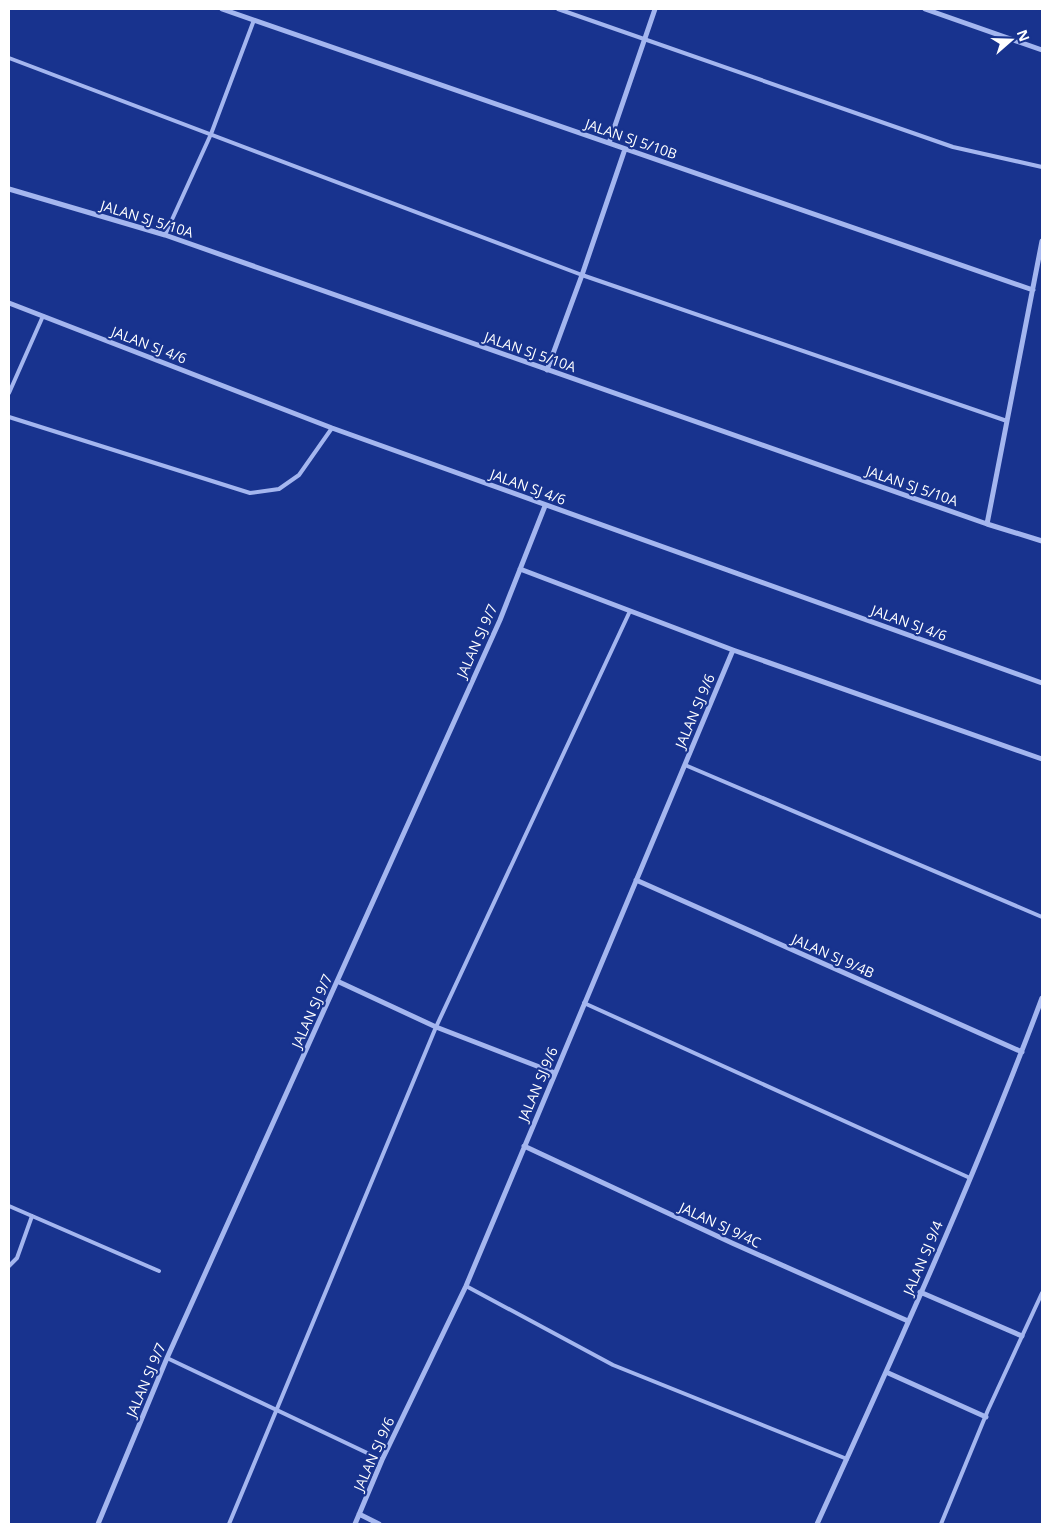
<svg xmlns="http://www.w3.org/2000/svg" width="1051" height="1533" font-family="'Open Sans',sans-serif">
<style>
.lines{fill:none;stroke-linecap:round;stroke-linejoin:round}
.service{stroke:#a4b6ef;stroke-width:4}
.minor{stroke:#a4b6ef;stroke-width:5}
.labels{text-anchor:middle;stroke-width:4.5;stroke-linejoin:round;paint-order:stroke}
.street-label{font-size:14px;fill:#fff;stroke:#18338e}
</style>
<rect width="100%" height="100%" fill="#18338e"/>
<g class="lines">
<path class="service" d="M558,9l395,138 89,20
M9,58l573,217 425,146
M165,235l46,-101 43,-114
M9,393l34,-77
M9,417l241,76 29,-4 20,-14 33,-47
M685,765l357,152
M584,1003l386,175
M9,1206l150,65
M9,1266l8,-8 15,-42
M466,1286l147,79 234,94
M167,1358l215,102
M229,1524l207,-497 194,-416
M941,1524l47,-114 54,-117"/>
<path class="minor" d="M222,9l811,281
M925,9l117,41
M609,143l46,-134
M9,189l156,46 822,289 55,17
M9,303l323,125 710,255
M547,370l35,-95 43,-126
M987,524l55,-283
M520,569l213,81 309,109
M636,880l386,172
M337,981l99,46 119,46
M524,1146l208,97 176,78
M920,1292l102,44
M886,1372l100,45
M359,1514l20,10
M98,1524l69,-166 333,-738 45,-114
M355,1524l27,-64 84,-174 267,-636
M817,1524c79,-173 158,-347 225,-526"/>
</g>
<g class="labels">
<g class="street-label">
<text transform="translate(631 139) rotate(19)" y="5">JALAN SJ 5/10B</text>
<text transform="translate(147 219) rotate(17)" y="5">JALAN SJ 5/10A</text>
<text transform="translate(149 345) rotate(21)" y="5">JALAN SJ 4/6</text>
<text transform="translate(530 352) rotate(19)" y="5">JALAN SJ 5/10A</text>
<text transform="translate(912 486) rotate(19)" y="5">JALAN SJ 5/10A</text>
<text transform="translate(528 487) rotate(20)" y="5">JALAN SJ 4/6</text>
<text transform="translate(909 623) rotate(20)" y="5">JALAN SJ 4/6</text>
<text transform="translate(477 641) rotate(-66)" y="5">JALAN SJ 9/7</text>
<text transform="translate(695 711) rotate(-67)" y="5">JALAN SJ 9/6</text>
<text transform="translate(833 956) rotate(24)" y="5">JALAN SJ 9/4B</text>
<text transform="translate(312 1011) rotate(-66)" y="5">JALAN SJ 9/7</text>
<text transform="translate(538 1084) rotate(-67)" y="5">JALAN SJ 9/6</text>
<text transform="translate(720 1225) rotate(25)" y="5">JALAN SJ 9/4C</text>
<text transform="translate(923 1258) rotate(-67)" y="5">JALAN SJ 9/4</text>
<text transform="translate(146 1380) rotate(-67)" y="5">JALAN SJ 9/7</text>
<text transform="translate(374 1454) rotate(-66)" y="5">JALAN SJ 9/6</text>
</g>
</g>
<rect width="1051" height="1533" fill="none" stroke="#ffffff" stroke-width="20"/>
<g transform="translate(1011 40) rotate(70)" stroke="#18338e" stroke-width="4" paint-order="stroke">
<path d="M0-4L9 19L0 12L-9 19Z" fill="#ffffff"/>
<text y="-8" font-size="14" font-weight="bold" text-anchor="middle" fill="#ffffff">N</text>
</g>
</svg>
